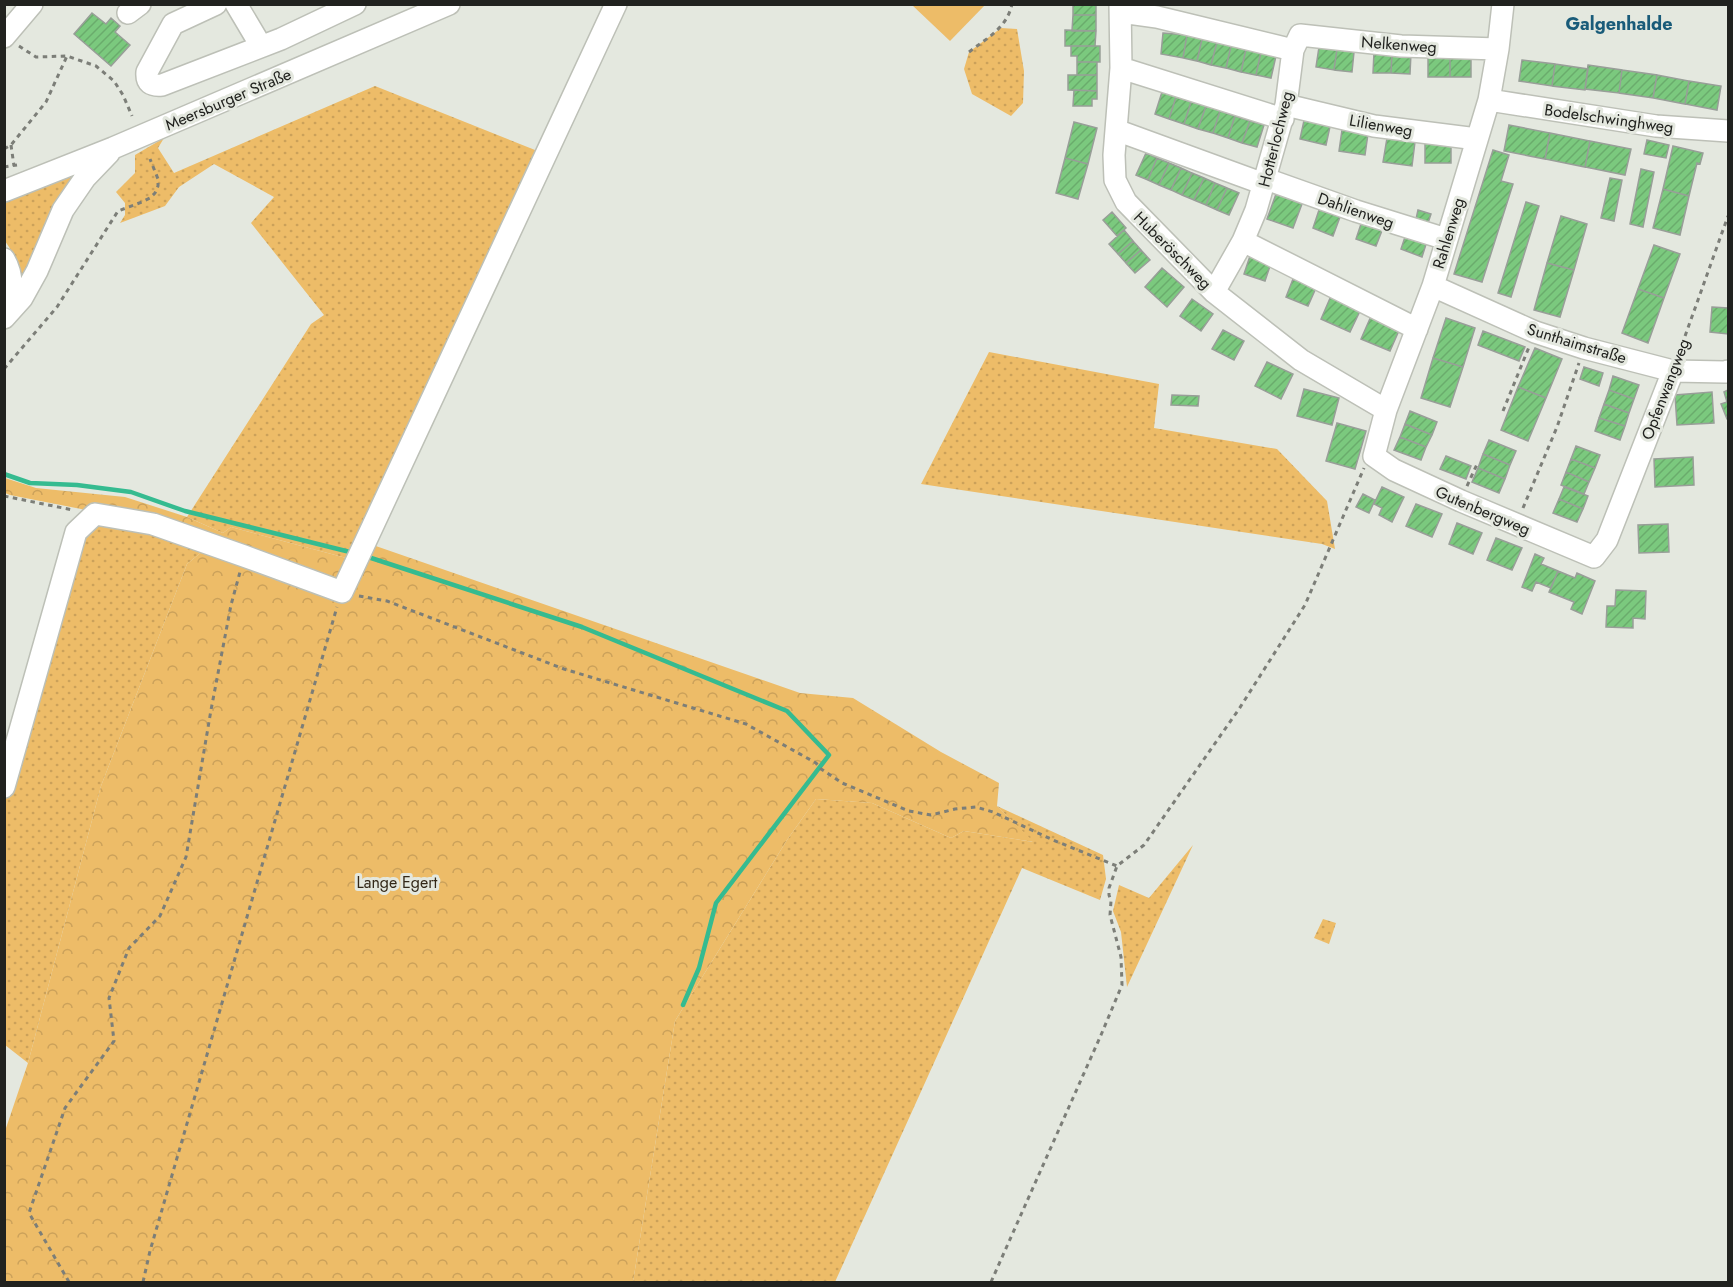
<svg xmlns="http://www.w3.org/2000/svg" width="1733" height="1287" font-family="Jost,sans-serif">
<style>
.green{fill:url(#green-dots)}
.forest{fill:url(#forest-crowns)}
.pitch{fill:#edbc68}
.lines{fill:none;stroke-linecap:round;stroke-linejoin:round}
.stream{stroke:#35bb90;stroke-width:4.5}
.building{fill:url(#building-hatch);stroke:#989e98;stroke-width:1.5}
.minor-casing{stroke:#bdc0b7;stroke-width:24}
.path{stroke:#7c7e78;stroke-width:3;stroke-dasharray:4.5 4.5;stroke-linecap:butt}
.minor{stroke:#fff;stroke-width:21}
.labels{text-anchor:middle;stroke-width:6;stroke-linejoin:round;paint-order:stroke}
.street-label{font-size:16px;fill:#21221f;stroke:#e4e8df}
.park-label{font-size:16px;fill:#322717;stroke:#e4e8df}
.neighbourhood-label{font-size:18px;font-weight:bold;fill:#195b79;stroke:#e4e8df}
</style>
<defs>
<pattern id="green-dots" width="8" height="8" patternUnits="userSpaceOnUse" patternTransform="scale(1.5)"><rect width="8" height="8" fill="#edbc68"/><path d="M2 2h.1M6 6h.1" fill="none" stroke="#cba15a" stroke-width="1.8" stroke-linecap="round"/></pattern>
<pattern id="forest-crowns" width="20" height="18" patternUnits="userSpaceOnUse" patternTransform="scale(1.5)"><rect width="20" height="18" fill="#edbc68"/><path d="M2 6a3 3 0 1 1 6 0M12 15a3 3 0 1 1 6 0" fill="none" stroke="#cba15a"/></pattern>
<pattern id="building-hatch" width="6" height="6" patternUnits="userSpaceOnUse" patternTransform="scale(1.5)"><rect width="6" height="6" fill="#7bc97e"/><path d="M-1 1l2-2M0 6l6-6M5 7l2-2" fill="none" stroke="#6aac6c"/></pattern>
</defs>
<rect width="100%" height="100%" fill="#e4e8df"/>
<path class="green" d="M1001,28l16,1 7,42 -1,32 -12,13 -39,-22 -8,-25 5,-17z
M375,86l165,66 -190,407 -119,-32 -8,6 -36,-16 124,-193 13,-9 -73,-92 23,-26 -60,-33 -35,23 -14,19 -45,17 5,-8v-12l-9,-11 19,-19v-18l29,-17 -6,10 16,25z
M82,172l-60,114 -5,-27 -12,-18 -1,-39z
M989,352l170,32 -5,44 123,21 50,52 8,48 -13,-5 -401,-60z
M116,520l88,30 -17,14 -86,222 -73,277 -23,-18 -1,-254 71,-245 14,-19z
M816,799l56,4 79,35 13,-7 69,11 -36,-36 106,49 3,24 -6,21 -78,-32 -187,414h-202l42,-261 112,-181z
M1193,845l-66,142 -6,-55 -8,-21 6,-26 30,13z
M1323,919l13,4 -7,21 -15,-6z"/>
<path class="forest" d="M5,478l31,10 89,9 62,20 36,16 8,-6 119,32 20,-15 430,149 53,5 88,54 58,31 -2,23 37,36 -70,-11 -13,7 -79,-35 -56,-4 -29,41 -112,181 -42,261h-628v-151l23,-68 73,-277 86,-222 17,-14 -123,-41 -71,-14 -5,-2z"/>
<path class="pitch" d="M912,5h73l-35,36z"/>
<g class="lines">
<path class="stream" d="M4,474l26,9 47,2 54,7 54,19 169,42
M365,556l217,71 205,84 42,44 -113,148 -17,65 -16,37"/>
</g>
<path class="building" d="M1073,4h23v11h-23z
M92,13l14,11 5,-6 9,8 -5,6 15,13 -19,21 -37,-32z
M1073,15h23v16h-24z
M1065,30l31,1 -1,15h-30z
M1163,33l24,2 -4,23 -22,-4z
M1187,35l15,4 -5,22 -14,-3z
M1202,39l15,3 -6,23 -14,-4z
M1217,42l14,4 -5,22 -15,-3z
M1071,46h29v16h-23v-6h-6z
M1231,46l15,3 -5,23 -15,-4z
M1319,47l18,2 -3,21 -18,-3z
M1246,49l15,3 -5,23 -15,-3z
M1337,49l17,3 -2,20 -18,-2z
M1261,52l15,4 -5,22 -15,-3z
M1374,52l18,1 -1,20h-18z
M1392,53h19l-1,21 -19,-1z
M1428,57h22v20h-22z
M1450,57h21v20h-21z
M1522,60l33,4 -3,22 -33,-5z
M1077,62h20v13h-20z
M1555,64l33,5 -3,21 -33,-4z
M1588,65l34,5 -3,23 -34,-4z
M1622,70l35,5 -4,23 -34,-5z
M1068,75h29v16l-29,-1z
M1657,75l32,6 -4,23 -32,-6z
M1689,81l32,5 -4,24 -32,-6z
M1074,90l23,1v8h-5v7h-19z
M1162,92l14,5 -7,22 -14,-5z
M1176,97l15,5 -7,22 -15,-5z
M1191,102l15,4 -8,23 -14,-5z
M1206,106l14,5 -7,22 -15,-4z
M1220,111l15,5 -7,22 -15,-5z
M1235,116l15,5 -8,22 -14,-5z
M1305,116l26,6 -5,23 -26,-6z
M1250,121l14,4 -7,22 -15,-4z
M1074,122l23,6 -9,36 -23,-6z
M1509,125l41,8 -5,26 -41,-8z
M1342,130l26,4 -3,21 -26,-4z
M1550,133l40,8 -5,26 -40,-8z
M1387,138l28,4 -3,24 -29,-4z
M1425,140h26v23h-26z
M1647,140l22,5 -3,13 -22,-4z
M1590,141l41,8 -6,26 -40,-8z
M1673,146l30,7 -3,11 -3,-1 -8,33 -26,-7z
M1493,150l16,5 -8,26 12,3 -31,98 -28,-8z
M1146,153l11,5 -9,22 -12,-5z
M1065,158l23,6 -10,35 -22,-6z
M1157,158l12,5 -10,22 -11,-5z
M1169,163l12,5 -10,22 -12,-5z
M1181,168l11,5 -10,22 -11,-5z
M1641,169l13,3 -11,55 -13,-3z
M1192,173l12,5 -10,22 -12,-5z
M1204,178l11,5 -9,22 -12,-5z
M1610,178l12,2 -8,41 -13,-3z
M1215,183l12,5 -10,22 -11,-5z
M1227,188l12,5 -10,22 -12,-5z
M1663,189l26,7 -9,39 -27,-7z
M1276,194l26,10 -9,24 -26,-9z
M1526,202l13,4 -28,91 -13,-4z
M1319,210l21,7 -7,19 -20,-8z
M1418,210l13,4 -3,9 -12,-4z
M1112,212l14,16 -9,8 -14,-16z
M1561,216l26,8 -13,46 -27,-7z
M1362,221l21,7 -7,18 -20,-7z
M1124,230l9,11 -15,13 -9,-10z
M1407,231l21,7 -6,19 -21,-8z
M1133,241l8,9 -15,13 -8,-9z
M1654,245l26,9 -16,44 -26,-9z
M1141,250l9,10 -15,13 -9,-10z
M1250,256l21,7 -6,18 -21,-7z
M1547,263l27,7 -14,47 -26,-7z
M1162,268l22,19 -17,20 -22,-20z
M1293,279l23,9 -8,18 -22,-9z
M1638,289l26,9 -16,45 -26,-10z
M1331,296l30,13 -11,23 -29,-13z
M1192,299l21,15 -12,17 -21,-15z
M1712,307l16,1v26l-18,-2z
M1372,314l29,12 -11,25 -29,-12z
M1446,318l29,10 -12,39 -30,-9z
M1223,330l21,11 -10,19 -22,-11z
M1483,331l42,16 -6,14 -41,-16z
M1535,348l27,11 -16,39 -28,-11z
M1433,358l30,9 -13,40 -29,-9z
M1267,362l26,12 -12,25 -26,-13z
M1584,367l19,6 -4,13 -19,-7z
M1613,376l26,9 -5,14 -25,-9z
M1518,387l28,11 -18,43 -27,-11z
M1304,389l35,9 -7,27 -35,-9z
M1609,390l25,9 -5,14 -25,-9z
M1728,390v29h-1l-6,-15 6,-2 -3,-10z
M1712,392l2,31 -37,2 -2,-30z
M1172,395l27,1 -1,10 -27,-1z
M1604,404l25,9 -4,13 -26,-8z
M1410,411l27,11 -5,13 -27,-11z
M1599,418l26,8 -5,14 -25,-9z
M1337,423l29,8 -11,38 -29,-8z
M1405,424l27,11 -6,12 -26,-10z
M1400,437l26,10 -5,13 -27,-10z
M1489,440l27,11 -6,14 -27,-11z
M1576,446l24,9 -5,13 -24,-9z
M1483,454l27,11 -5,14 -27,-11z
M1446,456l25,10 -5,13 -26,-10z
M1693,457l1,28 -39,2 -1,-28z
M1571,459l24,9 -6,14 -23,-10z
M1478,468l27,11 -6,14 -27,-11z
M1566,472l23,10 -5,12 -23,-9z
M1382,487l22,10 -12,25 -13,-7 3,-7 -8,-4z
M1564,487l24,9 -5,13 -24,-10z
M1363,494l12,6 -6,13 -13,-6z
M1559,499l24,10 -6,13 -24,-9z
M1416,504l26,10 -10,23 -26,-11z
M1457,523l25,10 -9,21 -24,-10z
M1668,524l1,28 -30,1 -1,-28z
M1496,538l26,10 -10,22 -25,-10z
M1535,554l9,4 -3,6 17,7 -7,17 -15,-6 -4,9 -10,-4z
M1558,571l17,7 2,-5 18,8 -13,33 -11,-5 3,-7 -25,-10z
M1616,590l30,1 -1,28 -12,-1v10l-27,-1 1,-21h8z"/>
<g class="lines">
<g class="minor-casing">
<path id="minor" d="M216,4l-43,20 -26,48c-1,11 4,14 15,13l119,-46 74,-35
M236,4l25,42
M1120,4l1,64 -7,87 1,25 11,22 88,90 87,68 85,50
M1503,4l-5,45 -9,51 -56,186 -47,124 -12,46 20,14 67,31 133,56 13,-17 66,-169
M1121,12l36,5 136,33
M128,13l12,-9
M4,37l28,-33
M1121,68l162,51
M1489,100l167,26 72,5
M1286,105l88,21 103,13
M1116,130l148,54
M1266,179l90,32 90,28
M4,191l109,-43 336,-144
M1243,241l174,88
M4,259c11,19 7,34 1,54
M1433,286l102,46 49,16 89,23 52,1 3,-1
M1214,292l29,-51 13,-31 30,-105 7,-55 7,-15 101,11 97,3
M4,318l18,-20 15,-27 26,-61 22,-32 24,-25
M4,787l72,-255 19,-18 58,10 91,32 98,36 274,-588"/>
</g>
<path class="path" d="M19,46l17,11 31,-1 29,10 18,15 9,14 9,21
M969,52c18,-14 38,-24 43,-48
M11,145l3,21
M4,149l7,-4 35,-43 21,-46
M4,167l13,-2
M1679,353l49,-137
M4,369l53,-62 61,-96 24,-9 8,-4 5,-5 3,-7v-7l-8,-20
M1503,411l26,-64
M1467,486l11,-24
M4,496l69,14
M1523,508l34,-81 22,-64
M359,596l28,5 177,68 182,55 70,39 5,6 21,14 67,28 22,4 24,-6 21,-2 17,5 60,28 64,26
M69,1282l-40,-69 36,-105 49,-67 -5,-43 20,-50 31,-32 26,-59 25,-147 20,-105 9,-33
M143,1282l7,-31 187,-644
M991,1282l110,-247 21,-50 -1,-28 -11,-42 1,-14 -2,-6v-7l8,-22 27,-21 95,-136 66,-104 59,-137"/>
<use href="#minor" class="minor"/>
</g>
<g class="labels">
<g class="street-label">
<text transform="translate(1399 44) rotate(4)" y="6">Nelkenweg</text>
<text transform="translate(228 99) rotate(-23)" y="6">Meersburger Straße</text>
<text transform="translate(1609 118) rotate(8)" y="6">Bodelschwinghweg</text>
<text transform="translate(1381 125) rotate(10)" y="6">Lilienweg</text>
<text transform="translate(1275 139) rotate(-76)" y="6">Hotterlochweg</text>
<text transform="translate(1356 210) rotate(19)" y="6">Dahlienweg</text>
<text transform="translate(1448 233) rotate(-73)" y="6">Rahlenweg</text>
<text transform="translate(1173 250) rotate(45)" y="6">Huberöschweg</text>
<text transform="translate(1577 343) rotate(17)" y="6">Sunthaimstraße</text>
<text transform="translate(1665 389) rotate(-69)" y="6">Opfenwangweg</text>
<text transform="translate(1483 510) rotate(23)" y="6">Gutenbergweg</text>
</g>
<g class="park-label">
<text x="397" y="888">Lange Egert</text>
</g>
<g class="neighbourhood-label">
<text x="1619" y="30">Galgenhalde</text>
</g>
</g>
<rect width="1733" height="1287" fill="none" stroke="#21221f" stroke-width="12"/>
</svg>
